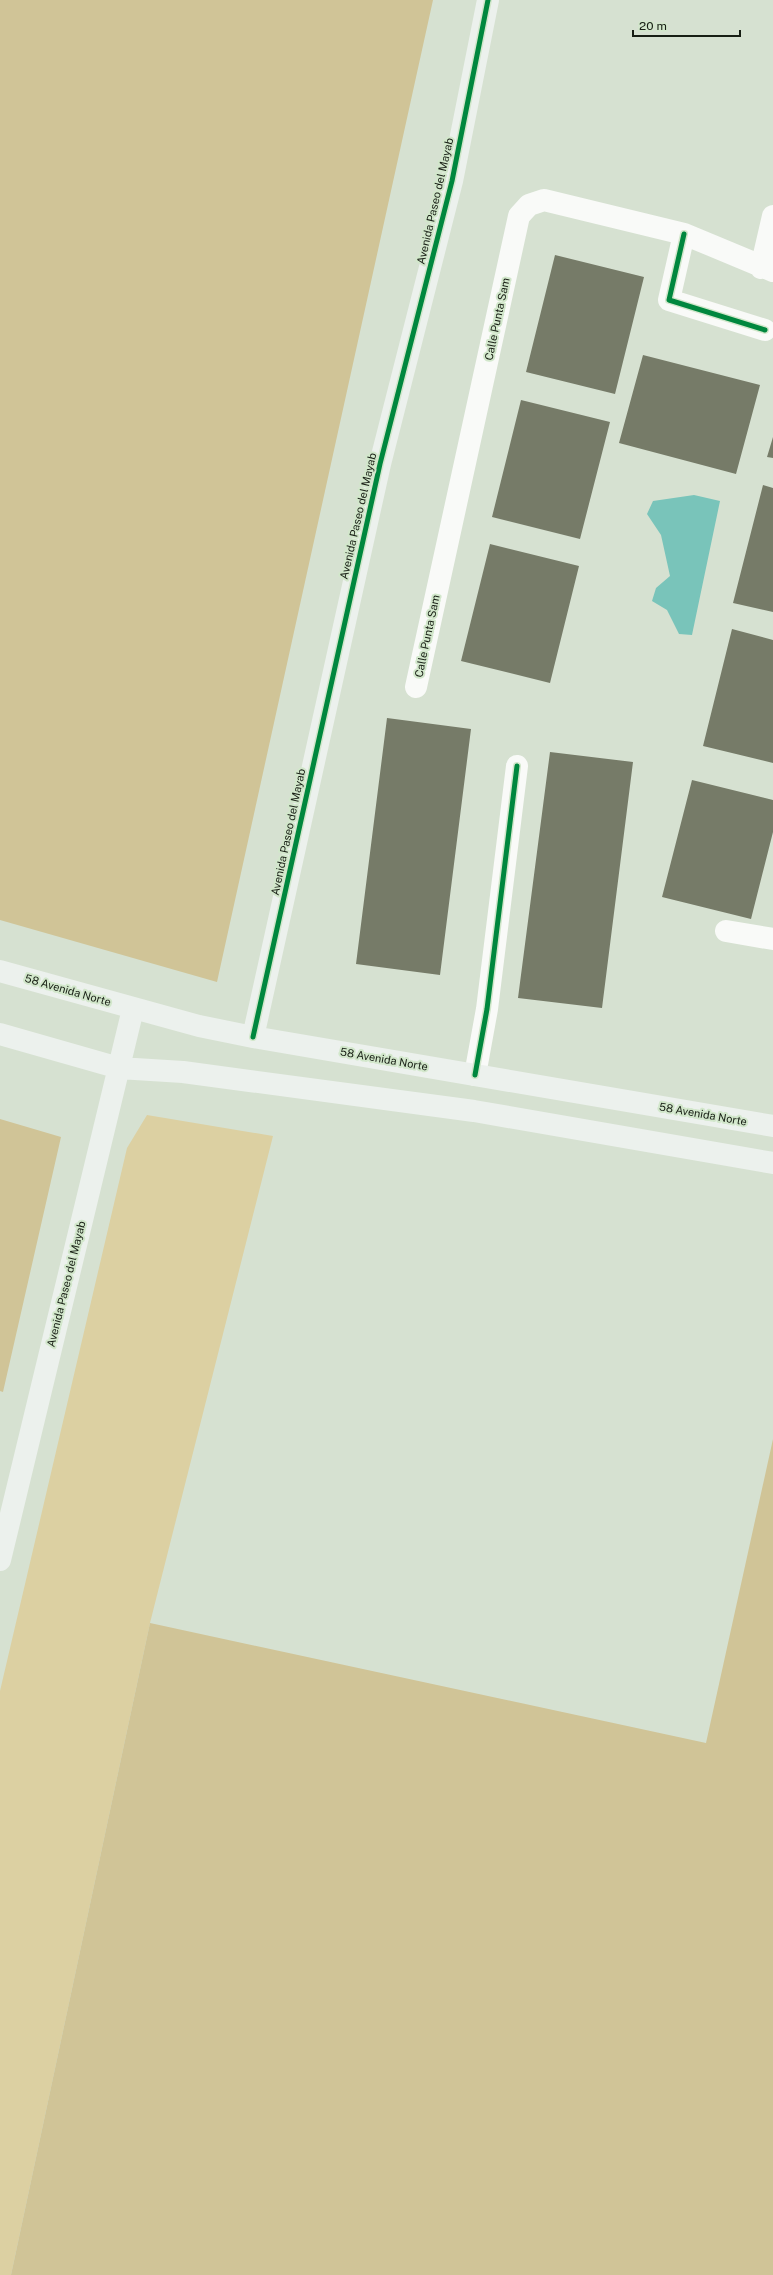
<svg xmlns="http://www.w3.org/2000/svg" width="773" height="2275" font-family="'Public Sans',sans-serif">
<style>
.green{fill:#dcd0a2}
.forest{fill:#d0c497}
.water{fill:#79c4ba}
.building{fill:#767b68}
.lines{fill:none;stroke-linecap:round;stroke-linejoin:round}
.street{stroke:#f9faf8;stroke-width:22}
.secondary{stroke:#ecf1ed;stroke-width:22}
.cycleway-casing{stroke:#d2e7cb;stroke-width:8}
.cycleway{stroke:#00873e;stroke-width:5}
.labels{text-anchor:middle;stroke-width:4;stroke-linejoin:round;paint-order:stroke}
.street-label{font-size:11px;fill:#171e14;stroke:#d2e7cb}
</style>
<rect width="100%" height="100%" fill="#d6e1d1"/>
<path class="green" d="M147,1115l126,21 -123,487 -139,652h-11v-584l127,-543z"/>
<path class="forest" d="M0,0h433l-216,982 -217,-62z
M0,1119l61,18 -58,255 -3,-1z
M773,1439v836h-762l139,-652 556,120z"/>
<path class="water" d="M694,495l26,6 -28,134 -13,-1 -12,-24 -15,-9 4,-13 14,-12 -9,-41 -14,-21 6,-13z"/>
<path class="building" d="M555,255l89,22 -29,117 -89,-22z
M643,355l117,30 -24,89 -117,-31z
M521,400l89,22 -30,117 -88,-22z
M773,437v21l-6,-1z
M763,485l10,3v124l-40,-9z
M490,544l89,22 -29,117 -89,-22z
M732,629l41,11v123l-70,-17z
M387,718l84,11 -31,246 -84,-11z
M550,752l83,10 -31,246 -84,-10z
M692,780l81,20v32l-22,87 -89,-22z"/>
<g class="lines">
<path class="street" d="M684,234l-15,66 96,30
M761,268l12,-52
M416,687l103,-471 10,-11 15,-5 140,34 89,37
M726,931l47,8
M475,1075l12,-66 30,-243"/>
<path class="secondary" d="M0,971l199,55 54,11 520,89
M0,1034l119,34 64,4 291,39 299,52
M253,1037l127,-573 72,-283 36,-181
M0,1560l133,-551"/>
<g class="cycleway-casing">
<path id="cycleway" d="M684,234l-15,66 96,30
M253,1037l127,-573 72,-283 36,-181
M475,1075l12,-66 30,-243"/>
</g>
<use href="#cycleway" class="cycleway"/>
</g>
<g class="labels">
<g class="street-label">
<text transform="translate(435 201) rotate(-77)" y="4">Avenida Paseo del Mayab</text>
<text transform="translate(497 319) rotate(-78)" y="4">Calle Punta Sam</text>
<text transform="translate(358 516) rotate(-77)" y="4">Avenida Paseo del Mayab</text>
<text transform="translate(427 636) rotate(-78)" y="4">Calle Punta Sam</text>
<text transform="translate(288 832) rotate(-78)" y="4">Avenida Paseo del Mayab</text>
<text transform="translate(68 990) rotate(16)" y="4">58 Avenida Norte</text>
<text transform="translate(384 1059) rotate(10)" y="4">58 Avenida Norte</text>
<text transform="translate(703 1114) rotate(10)" y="4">58 Avenida Norte</text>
<text transform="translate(66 1284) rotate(-76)" y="4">Avenida Paseo del Mayab</text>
</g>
</g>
<path d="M633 30v6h107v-6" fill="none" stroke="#171e14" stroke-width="2"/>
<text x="639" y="30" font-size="12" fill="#171e14" stroke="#d2e7cb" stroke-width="3" paint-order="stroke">20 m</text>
</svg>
